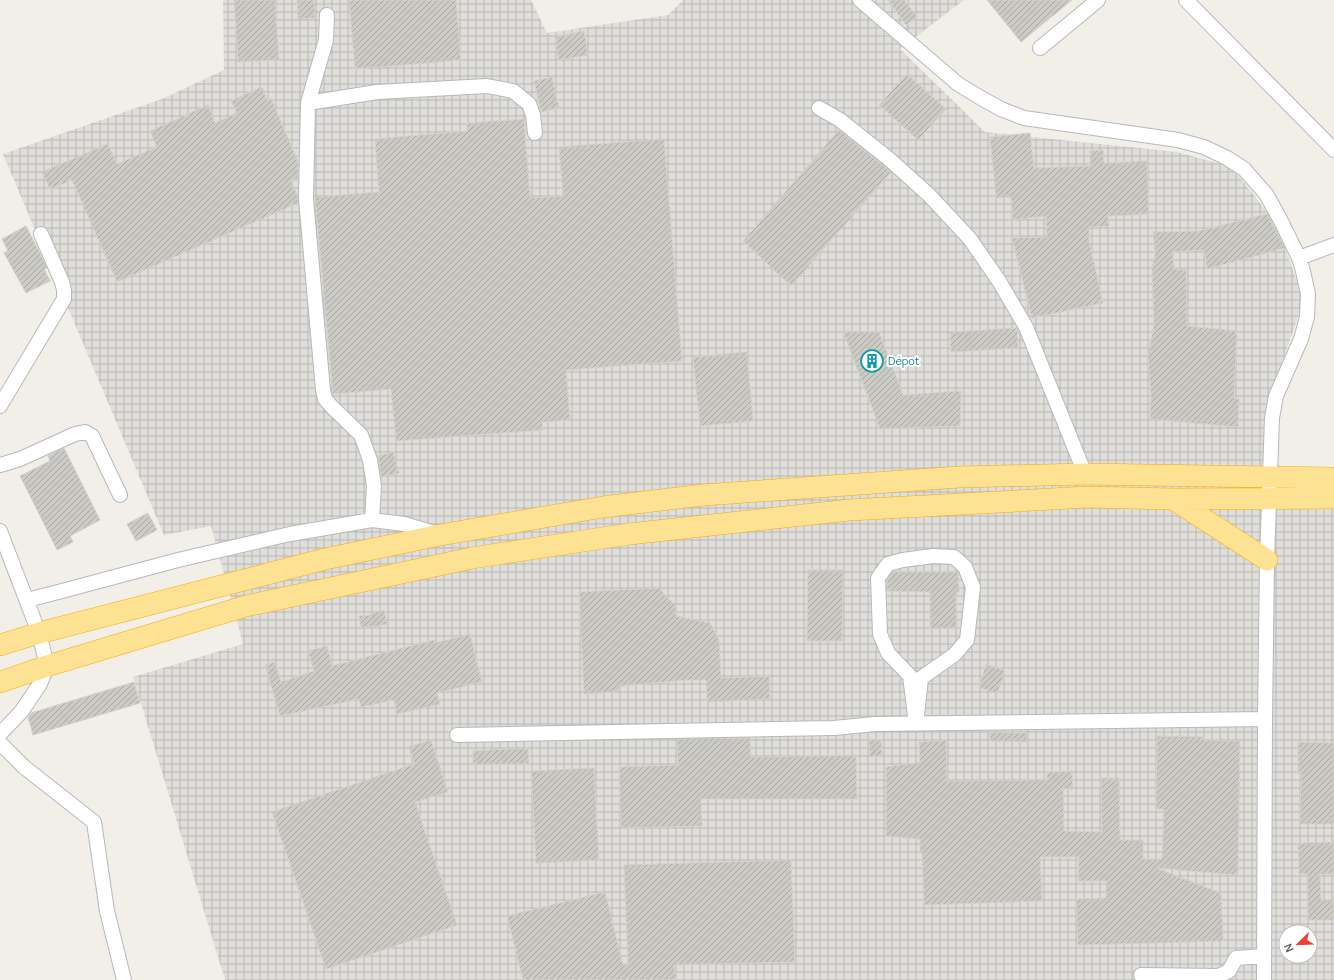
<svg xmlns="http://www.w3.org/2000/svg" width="1334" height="980" font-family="Manrope,sans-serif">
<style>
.industrial{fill:url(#industrial-grid);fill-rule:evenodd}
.building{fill:url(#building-hatch);stroke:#d6d1c6}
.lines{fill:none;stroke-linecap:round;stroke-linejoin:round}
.minor-casing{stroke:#b5b8bc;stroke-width:16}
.highway-casing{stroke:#f9ab00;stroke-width:22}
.minor{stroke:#fff;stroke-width:14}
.highway{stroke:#fde293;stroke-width:21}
.labels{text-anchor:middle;stroke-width:4;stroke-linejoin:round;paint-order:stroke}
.culture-label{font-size:11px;fill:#0d838f;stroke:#fff;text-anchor:start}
</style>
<defs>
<pattern id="industrial-grid" width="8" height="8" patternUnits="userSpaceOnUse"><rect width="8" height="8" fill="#e0deda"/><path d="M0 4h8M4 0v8" fill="none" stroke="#b9b8b5"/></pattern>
<pattern id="building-hatch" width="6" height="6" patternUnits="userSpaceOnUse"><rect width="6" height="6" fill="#cccac5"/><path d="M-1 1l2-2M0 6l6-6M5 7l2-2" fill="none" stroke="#a9a8a4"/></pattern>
</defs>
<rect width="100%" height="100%" fill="#f1efe8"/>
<path class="industrial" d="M223,0h308l16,33 121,-18 15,-15h281l-64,49 85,83 192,20 55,15 44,57 28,76 -37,106 13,64h54v510h-1109l-92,-303 110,-33 -32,-118 -47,9 -161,-381 159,-55 62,-29zM1286,932h24v24h-24z"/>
<path class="building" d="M234,0h41l4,60 -41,2z
M297,0h17l1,18 -17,1z
M349,0h107l5,60 -106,9z
M888,0h16l13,17 -11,8z
M987,0h85l-51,42z
M584,31l4,24 -29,5 -4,-23z
M907,74l39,35 -28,31 -39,-35z
M552,77l7,31 -18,4 -7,-31z
M262,87l5,13 4,-2 27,64v16l-7,3 7,16v6l-181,79 -45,-102 -22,9 -8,-17 66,-28 9,20 40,-17 -7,-16 58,-26 7,18 22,-10 -6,-12z
M524,119l6,79 33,-2 -4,-49 105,-8 18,222 -116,9 4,50 -28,2 1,8 -147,11 -5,-52 -58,5 -18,-197 64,-5 -4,-53 92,-8v-8z
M839,130l52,42 -100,114 -48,-45z
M1030,133l4,35 56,-2v-15l13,-1 1,13 43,-2 2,53 -41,2 1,10 -20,1v13l14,63 -71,15 -20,-80 35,-1 -1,-21 -33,4 -2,-23 -15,1 -6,-61z
M1267,214l18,34 -78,21 -3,-19 -31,2 1,17 12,1 1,56 50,5 -3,67 5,1 -1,28 -88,-8 1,-25 -3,-38 6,-32 -2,-55 3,-16 -2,-21 46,-1z
M26,226l17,33 4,9 -3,1 6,12 -24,12 -22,-40 4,-2 -6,-12z
M1017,328l1,20 -67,4 -1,-20z
M843,331l36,1 24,63 58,-4 -1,35 -80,3z
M747,352l6,69 -53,5 -7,-69z
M64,448l36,72 -30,16 3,6 -16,8 -37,-74 30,-15 -2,-5z
M393,452l6,21 -18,4 -3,-21z
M148,513l9,17 -21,11 -9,-17z
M808,570h35l-1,71h-35z
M892,572h66l1,20h-3l1,36 -27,1v-37l-43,-1v-10z
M660,588l6,9 10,8v11l34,7 9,17 2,38 48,-2 1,23 -63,3 -1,-22h-20l-65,6 -4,6 -33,2 -5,-102z
M384,610l3,14 -13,3 -1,-1 -12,2 -2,-12 12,-1 -1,-2z
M470,634l12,48 -45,11 3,11 -43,10 -3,-14 -33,7 -2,-8 -79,17 -15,-51 10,-3 6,20 33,-11 -6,-20 19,-5 5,20 102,-26 1,3z
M986,664l19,7 -8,23 -18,-7z
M134,682l6,21 -107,32 -5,-18 3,-4z
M990,732l37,1v9l-37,-1z
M1157,736l47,1v3l36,1 -2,134 -82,-7 65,25 2,48 -145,4 -2,-46 30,-1v-17h-28l1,-24h-39l2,44 -118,4 -2,-53h-2v-13l-34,-3v-69l34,-5 -1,-20 27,-2 1,41 100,-1v-8l25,-1 1,18h-10l1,42 38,1 -1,-54h18l1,62h23v19h19l2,-50h-8z
M750,738l1,19 105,-2 1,44h-156l1,27 -81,2 -2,-61 59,-2 -1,-26z
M869,739l12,1 1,16 -12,1z
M431,740l17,52 -33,10 42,123 -131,44 -54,-157 142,-48 -5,-17z
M1298,742l36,1v81h-34l1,-50h-3z
M528,748l1,16 -56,1v-14z
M594,768l5,92 -63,3 -5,-92z
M1334,842v32h-14l1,26h12l1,20h-26l-1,-46h-8l-1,-31z
M791,860l4,102 -121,3 2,15h-153l-16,-64 98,-24 18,73 5,-1 -4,-99z"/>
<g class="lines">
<g class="minor-casing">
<path id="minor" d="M860,0l98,84 23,14 20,11 23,9 154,22 26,7 23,11 17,11 22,25 15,27 18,37 4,13 5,23 -1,23 -6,22 -25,57 -4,22 -5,142 -2,159 -1,261
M1186,0l148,150
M1040,48l58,-48
M308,103l18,-63 1,-25
M819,108l21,12 49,39 40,36 41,44 29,42 27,46 59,147
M1299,258l35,-13
M0,406l64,-107v-9l-2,-8 -21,-48
M0,465l20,-6 55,-25 10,-2 7,4 28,59
M372,520l2,-34 -4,-26 -9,-25 -29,-28 -7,-8 -2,-9 -17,-191 2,-96 69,-11 110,-6 26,5 16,13 4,11 2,18
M0,531l39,102 8,33 -7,18 -19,28 -21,22
M933,556l21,1 11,10 8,20 -6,53 -13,15 -33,23 -5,46 -6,-48 -22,-23 -8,-19 -2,-56 10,-14 15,-4z
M27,600l35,-9 116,-31 112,-26 82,-14 32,4 34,10
M457,735l377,-7 41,-4 390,-5
M0,743l24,24 70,55 13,89 17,69
M1141,975l77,1 11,-5 7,-13 28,-2"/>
</g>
<g class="highway-casing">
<path id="highway" d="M1173,499l94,61
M0,645l39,-12 286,-74 115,-24 163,-28 100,-12 256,-18 126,-3 249,4
M0,682l47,-16 199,-60 226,-48 157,-24 220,-24 150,-8 88,-5 86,2 161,-1"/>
</g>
<use href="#minor" class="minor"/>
<use href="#highway" class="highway"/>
</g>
<defs>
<g id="building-ring" transform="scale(1.15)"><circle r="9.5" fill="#fff" stroke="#0f9aa8" stroke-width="1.5"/><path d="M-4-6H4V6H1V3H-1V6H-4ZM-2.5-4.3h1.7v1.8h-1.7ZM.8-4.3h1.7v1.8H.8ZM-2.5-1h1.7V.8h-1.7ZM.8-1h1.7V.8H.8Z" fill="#0f9aa8"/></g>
</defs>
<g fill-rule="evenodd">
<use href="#building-ring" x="872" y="361"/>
</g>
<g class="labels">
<g class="culture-label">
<text x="888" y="365">Dépot</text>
</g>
</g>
<g transform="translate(1298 944) rotate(247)"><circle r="19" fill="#ffffff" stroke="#bfc1c3"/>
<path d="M0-3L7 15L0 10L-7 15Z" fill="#ea4335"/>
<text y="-6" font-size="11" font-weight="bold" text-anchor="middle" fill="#5f6368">N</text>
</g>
</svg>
